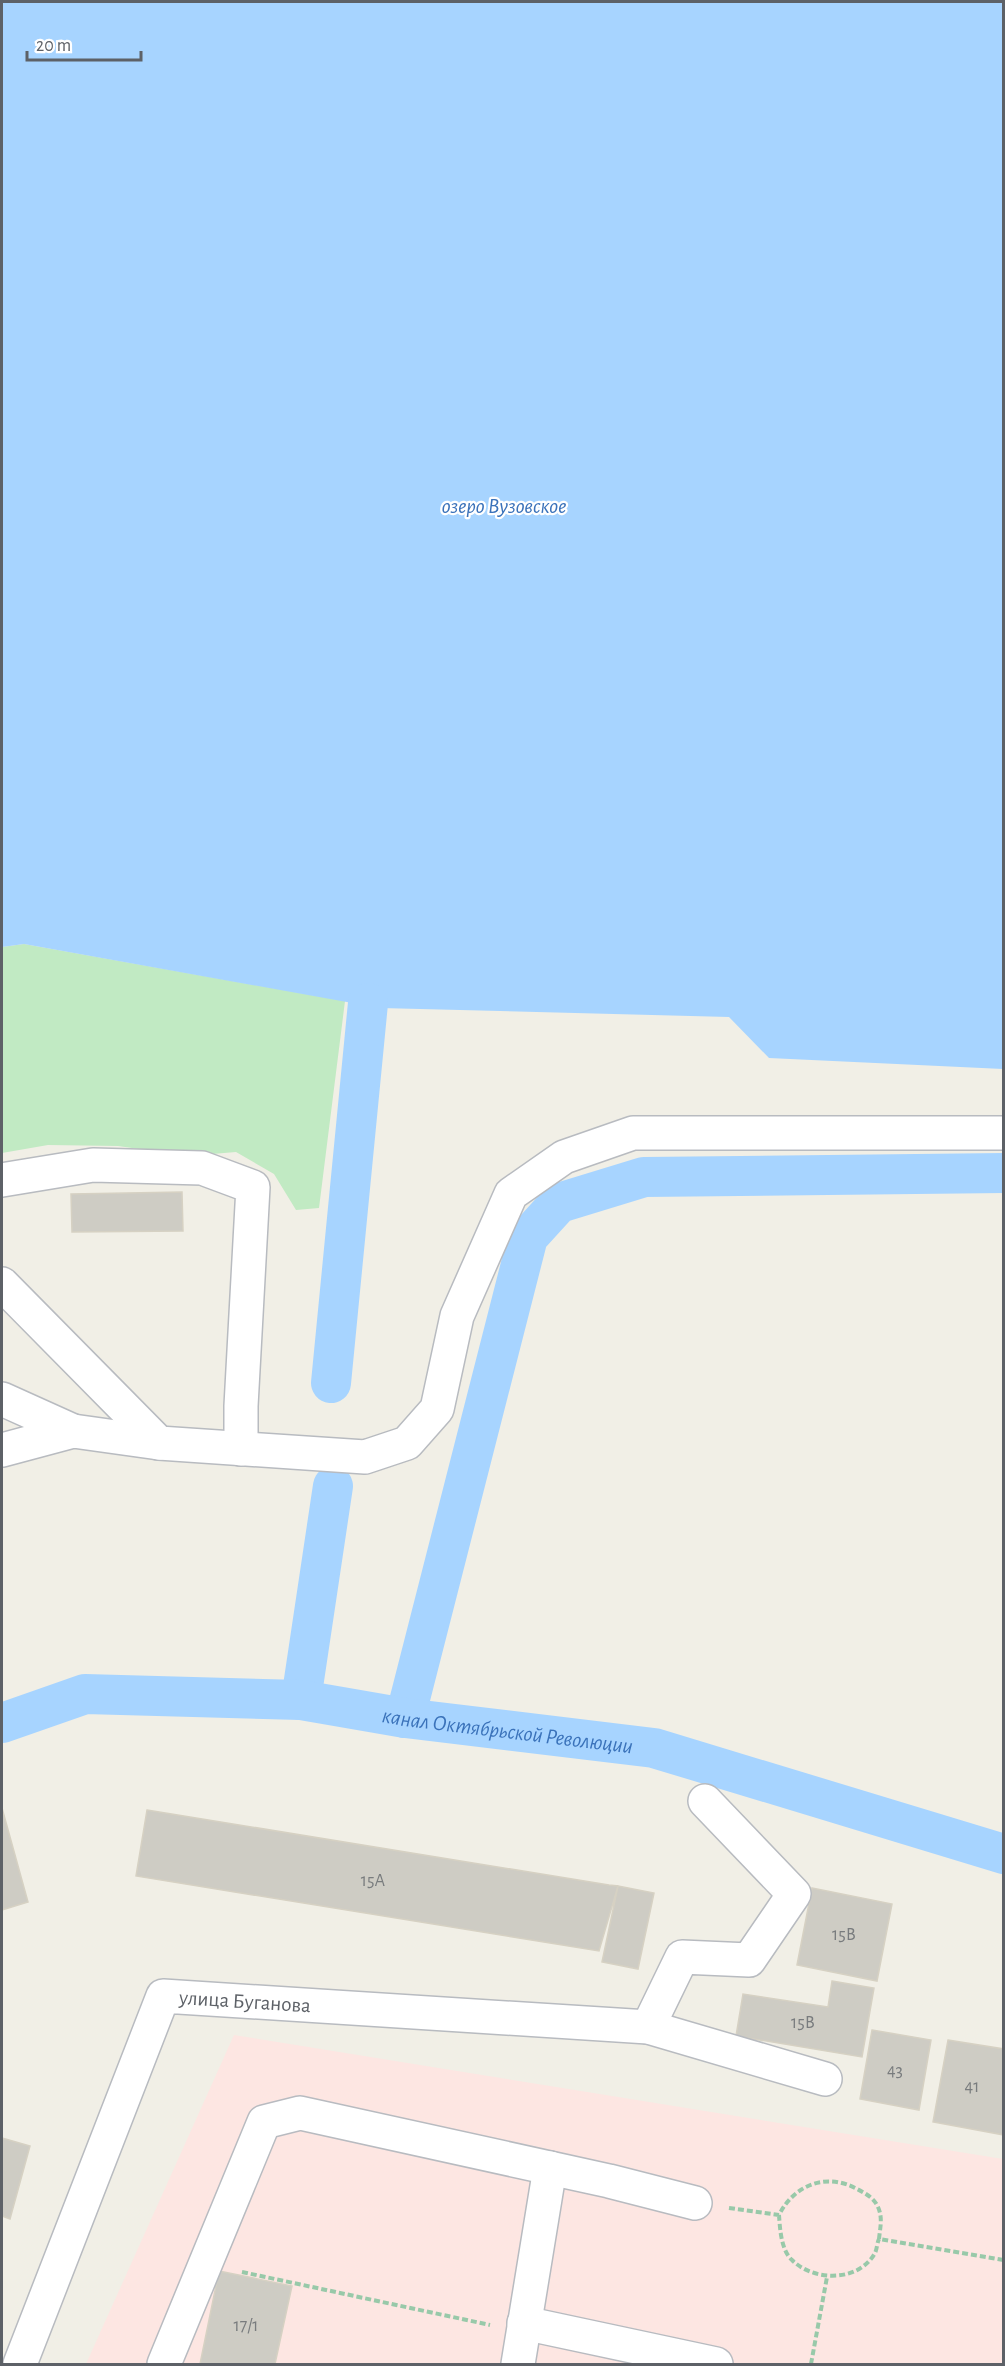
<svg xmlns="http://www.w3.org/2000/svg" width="1005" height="2366" font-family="'Alegreya Sans',sans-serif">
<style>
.medical{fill:#fde6e2}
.green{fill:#c1eac3}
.water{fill:#a7d4ff}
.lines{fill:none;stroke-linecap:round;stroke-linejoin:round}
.canal{stroke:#a7d4ff;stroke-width:40}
.building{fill:#ceccc4;stroke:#d6d1c3;stroke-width:1.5}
.minor-casing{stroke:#b8bbc0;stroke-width:36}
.path{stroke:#98c9a9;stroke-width:4;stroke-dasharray:6 3;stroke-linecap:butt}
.minor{stroke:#fff;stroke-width:33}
.labels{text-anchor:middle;stroke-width:4.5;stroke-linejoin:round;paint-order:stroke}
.number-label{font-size:18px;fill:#797c7e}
.street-label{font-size:21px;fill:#5d6167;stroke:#fff}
.water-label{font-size:22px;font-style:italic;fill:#3a72ba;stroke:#fff}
</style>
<rect width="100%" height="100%" fill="#f1efe6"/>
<path class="medical" d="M234,2035l769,124v205h-917z"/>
<path class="green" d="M24,944l321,57 -26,207 -23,2 -22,-36 -38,-22 -48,4 -70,-10 -70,-1 -46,8v-206z"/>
<path class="water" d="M2,2h1001v1067l-234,-11 -40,-41 -349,-9 -356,-64 -22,3z"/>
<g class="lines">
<g class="canal">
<path d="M331,1383l37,-380"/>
<path d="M301,1700l32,-214"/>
<path d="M405,1718l123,-481 31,-34 85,-26 360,-4"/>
<path id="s1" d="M2,1723l83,-29 216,6 104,18 249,30 350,106"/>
</g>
</g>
<path class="building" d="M182,1192l1,39 -111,1 -1,-38z
M2,1808l26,94 -26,8z
M147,1810l462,75 9,1 -19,65 -463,-75z
M618,1886l36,7 -16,76 -36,-7z
M812,1888l80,16 -15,77 -80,-16z
M832,1981l42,7 -12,69 -126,-21 7,-42 85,13z
M872,2030l59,10 -12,70 -59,-11z
M948,2040l56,9v86l-71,-13z
M2,2138l28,8 -20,73 -8,-3z
M219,2271l73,15 -17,78h-75z"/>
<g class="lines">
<g class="minor-casing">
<g id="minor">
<path d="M2,1180l91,-15 109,3 51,19 -12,219v43"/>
<path d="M2,1284l157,159 206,14 42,-14 30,-34 20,-93 54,-122 53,-37 69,-24h371"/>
<path d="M2,1399l71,32"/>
<path d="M2,1450l71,-19 86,12"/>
<path d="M648,2027l34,-70 67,3 45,-66 -89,-93"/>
<path d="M524,2323l192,41"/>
<path id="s2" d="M20,2364l143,-368 485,31 177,52"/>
<path d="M164,2364l100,-242 36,-9 309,68 86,22"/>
<path d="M518,2364l32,-196"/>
</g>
</g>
<path class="path" d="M729,2208l50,7c15,-30 47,-43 78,-26 8,4 17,9 21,18 5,11 2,21 1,32l125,21
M779,2215c1,14 2,35 13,45 22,22 67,22 83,-7 2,-4 2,-10 4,-14
M242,2272l248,53
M811,2364l16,-87"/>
<use href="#minor" class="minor"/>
</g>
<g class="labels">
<g class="number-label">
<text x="373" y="1886">15А</text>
<text x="844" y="1940">15В</text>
<text x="803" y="2028">15В</text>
<text x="895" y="2076">43</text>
<text x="972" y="2092">41</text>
<text x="246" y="2331">17/1</text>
</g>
<g class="street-label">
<text dy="7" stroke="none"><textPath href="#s2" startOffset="477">улица Буганова</textPath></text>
</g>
<g class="water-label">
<text x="504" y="513">озеро Вузовское</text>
<text dy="8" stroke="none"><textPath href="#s1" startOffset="513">канал Октябрьской Революции</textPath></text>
</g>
</g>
<rect width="1005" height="2366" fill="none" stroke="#5d6167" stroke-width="6"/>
<path d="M27 51v9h114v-9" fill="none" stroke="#5d6167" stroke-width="3"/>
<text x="36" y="51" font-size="18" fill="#5d6167" stroke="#ffffff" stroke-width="4.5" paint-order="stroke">20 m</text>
</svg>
